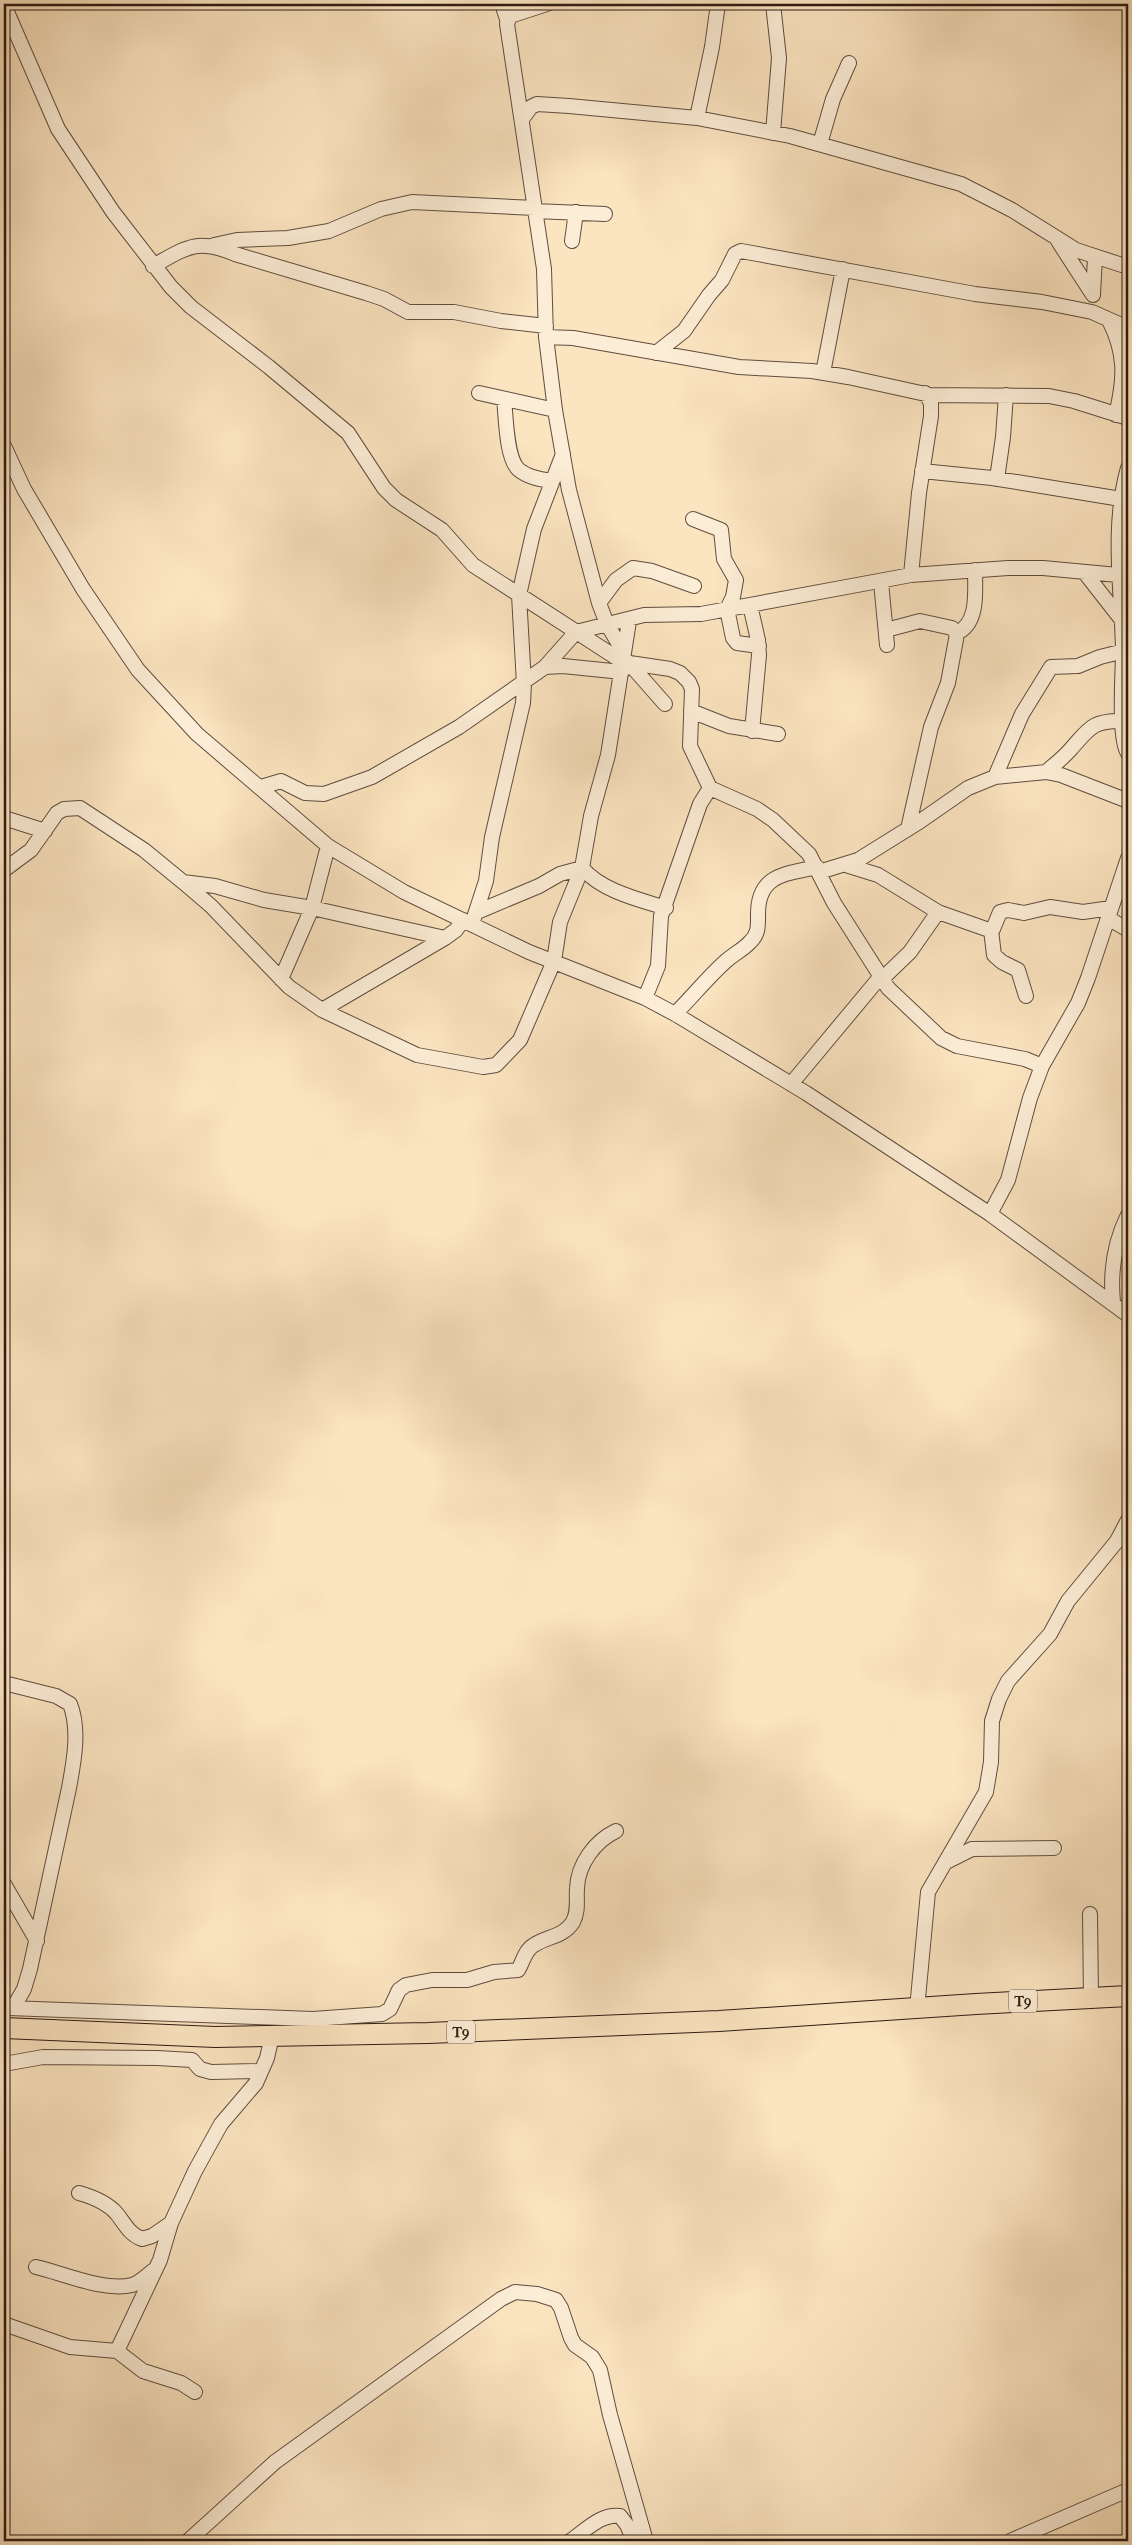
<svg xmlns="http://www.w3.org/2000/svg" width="1132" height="2545" font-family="'IM FELL French Canon',serif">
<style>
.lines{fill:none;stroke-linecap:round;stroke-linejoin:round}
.minor-casing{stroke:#604d3e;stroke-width:16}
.highway-casing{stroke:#2c1b12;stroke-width:22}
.minor{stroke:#fcedd6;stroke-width:14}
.highway{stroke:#fbe4c0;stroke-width:20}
.labels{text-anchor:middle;stroke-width:5;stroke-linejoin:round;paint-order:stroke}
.shield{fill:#fcedd6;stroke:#6a5a4d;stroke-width:1}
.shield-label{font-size:14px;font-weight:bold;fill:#2c1b12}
</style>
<rect width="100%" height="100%" fill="#fbe4c0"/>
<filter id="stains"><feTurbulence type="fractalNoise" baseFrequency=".004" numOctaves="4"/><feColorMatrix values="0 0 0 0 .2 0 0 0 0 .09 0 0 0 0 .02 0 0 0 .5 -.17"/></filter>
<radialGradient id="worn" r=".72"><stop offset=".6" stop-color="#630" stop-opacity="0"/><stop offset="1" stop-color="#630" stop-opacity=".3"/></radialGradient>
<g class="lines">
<g class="minor-casing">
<path id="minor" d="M502,4l5,15
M547,4l-37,12 -3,8 37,245 2,68 9,73 14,80 30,113 8,21 17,29
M773,4l6,54 -6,75
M4,5l54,124 55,83 58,75 20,20 78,60 79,66 36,55 12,12 46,30 31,35 150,97 47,7 10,4 9,9 3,7 -2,57 20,42 47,21 16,11 36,34 25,49 54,85 53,50 16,8 68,13 17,7
M697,118l15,-71 6,-43
M522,119l9,-12 6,-3 32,2 128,12 93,18 171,48 51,26 64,40 52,17
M820,144l13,-45 16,-36
M535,211l70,3
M572,241l4,-29
M1058,241l35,54
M214,245l23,-5 51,-2 41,-7 52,-22 31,-7 123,6
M153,266c34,-19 44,-28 82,-12l131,39 18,6 24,13h46l47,9 45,5
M1093,294l2,-36
M1109,320c17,34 16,58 7,95
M546,337l27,1 166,29 73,4 36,6 82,18 119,1 25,5 54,17
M656,353l28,-22 25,-36 13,-15 13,-26 6,-3 234,43 67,8 50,10 36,16
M823,373l20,-104
M479,393l76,17
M504,399c2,17 2,58 14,70 9,8 21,10 33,12
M4,446l20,43 59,100 55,81 59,64 131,112 76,46 125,60 116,46 30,16 131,79 184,121 138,101
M1128,468c-17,60 -6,122 -5,183 0,20 -5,89 5,102
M922,471l70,7 129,21
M997,479l6,-42 3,-42
M693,519l28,11 3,29 12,21 -3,17 -6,12 6,29 4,5 22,3
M1085,573l36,46
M911,575l8,-82 12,-77v-13l-6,-10
M881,582l6,63
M599,603l17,-23 17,-12 19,3 42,15
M750,605l8,35 1,15 -7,76
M886,630l34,-9 32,7 5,6 -9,49 -17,44 -23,102
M957,633c22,-10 18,-42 18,-63
M628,662l37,42
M545,667l31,-35 68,-17 57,-1 210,-39 97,-7h35l75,7
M691,711l38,15 49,8
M1046,772c8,-7 17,-14 24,-22 19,-21 22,-30 53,-29
M995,777l27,-63 29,-47 27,-1 22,-9 28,-7
M261,787l20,-6 24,12 19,1 48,-17 87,-50 86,-60 18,-1 59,6
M4,818l41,13
M846,865l32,10 60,37 51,18 4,-1 7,-17 8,-2 16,3 26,-6 33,5 28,-4
M4,870l27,-20 26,-37 7,-4 16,-1 64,42 39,32 32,4 49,14 48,8 133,30
M819,872l39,-12 61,-38 49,-34 27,-11 51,-5 15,3 67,26
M183,882l28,24 78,81 33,23 95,45 66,12 13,-2 24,-25 34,-79 6,-39 22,-54 9,-52 17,-61 21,-134
M477,912l62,-26 21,-12 22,-6c20,23 55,31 84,40
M1108,918l20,12
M472,924l14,-43 6,-44 31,-134 1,-19 -5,-89 15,-66 29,-75
M991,930l3,25 8,7 16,8 8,26
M281,979l31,-71 16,-62
M882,979l28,-27 28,-40
M645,998l13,-32 3,-50 39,-112 10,-16
M322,1010l123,-72 11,-8 7,-10
M675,1014c17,-17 33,-37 51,-53 8,-7 18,-12 24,-19 9,-8 8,-17 8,-28 0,-40 28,-40 59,-47
M791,1084l90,-108
M990,1214l18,-34 22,-82 12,-32 36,-63 10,-25 40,-120
M1113,1302c-3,-31 1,-59 15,-87
M4,1683l52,13 14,8c10,25 4,57 -1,84l-39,181 -6,20 -8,14 -10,5
M946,1862l26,-13 82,-1
M4,1884l33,57
M1090,1914l1,84
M8,2008l305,11 69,-5 8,-5 9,-19 7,-5 26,-5h35l27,-8 24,-2c5,-8 7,-20 16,-25 14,-9 29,-8 39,-23 6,-12 3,-21 4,-34 1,-24 18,-47 39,-57
M917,2009l11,-117 58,-100 5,-30 1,-41 7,-22 9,-18 42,-47 18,-33 49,-60 11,-21
M4,2064l39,-7 114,1 35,2 8,9 11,3 50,-1
M79,2193c14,4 29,10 38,21 8,10 12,20 25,25l10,-3 19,-13
M36,2267c26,6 69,25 96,18 8,-2 15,-10 22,-15
M4,2324l66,23 47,4 26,20 38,12 14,9
M117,2351l43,-91 11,-37 24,-52 26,-47 35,-41 11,-25 5,-22
M188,2541l87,-79 226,-163 14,-7 22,2 19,6 5,8 10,30 4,7 17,12 8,13 10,45 36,126
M570,2541c15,-10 31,-28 50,-25l7,9 7,16
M1010,2541l118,-51"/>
</g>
<g class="highway-casing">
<path id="highway" d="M4,2028l211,9 213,-4 291,-12 257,-17 152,-8"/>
</g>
<use href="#minor" class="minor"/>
<use href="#highway" class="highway"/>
</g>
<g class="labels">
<g class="shield">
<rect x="1009" y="1989.5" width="28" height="23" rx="4"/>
<rect x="447" y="2020.5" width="28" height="23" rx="4"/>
</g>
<g class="shield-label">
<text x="1023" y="2006">T9</text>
<text x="461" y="2037">T9</text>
</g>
</g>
<rect width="1132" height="2545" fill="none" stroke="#fbe4c0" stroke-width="20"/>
<rect x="5" y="5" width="1122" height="2535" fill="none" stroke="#2c1b12" stroke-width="2.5"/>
<rect x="10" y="10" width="1112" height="2525" fill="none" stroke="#2c1b12"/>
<rect width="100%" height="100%" filter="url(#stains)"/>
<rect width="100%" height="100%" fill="url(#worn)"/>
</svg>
